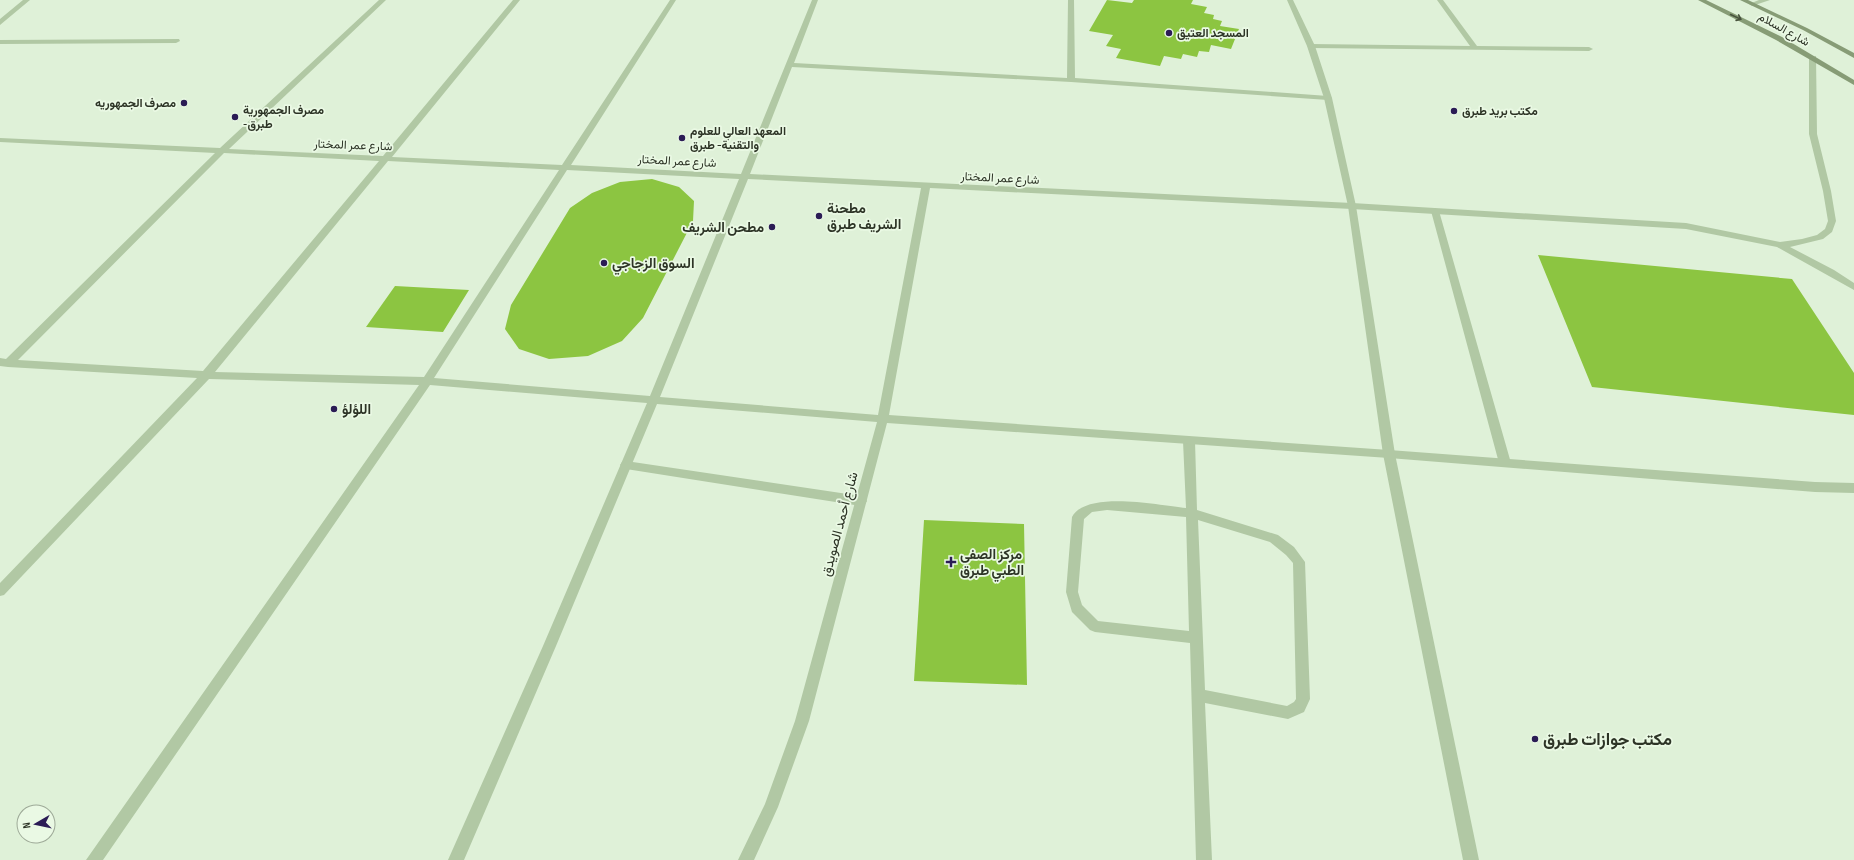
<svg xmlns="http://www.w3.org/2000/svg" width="1854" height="860" font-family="'Sofia Sans Condensed',Vazirmatn,sans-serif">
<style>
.building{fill:#8cc541}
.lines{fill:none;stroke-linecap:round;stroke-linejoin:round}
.service{fill:#b1c8a4;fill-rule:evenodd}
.minor{fill:#b1c8a4;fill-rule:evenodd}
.tertiary{fill:#b1c8a4;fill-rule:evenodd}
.secondary{fill:#879c76;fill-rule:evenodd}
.oneway{stroke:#48533e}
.poi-dot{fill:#2b1c55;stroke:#eaf9e4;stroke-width:1.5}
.labels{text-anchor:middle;stroke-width:3.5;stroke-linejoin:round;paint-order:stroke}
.far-street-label{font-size:12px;fill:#2d3426;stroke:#eaf9e4}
.far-poi-label{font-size:12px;font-weight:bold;fill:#2d3426;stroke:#eaf9e4;text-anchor:start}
.poi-label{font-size:14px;font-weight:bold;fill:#2d3426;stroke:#eaf9e4;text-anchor:start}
.street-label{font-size:14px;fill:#2d3426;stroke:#eaf9e4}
.near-poi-label{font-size:17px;font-weight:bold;fill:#2d3426;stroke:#eaf9e4;text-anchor:start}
</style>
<rect width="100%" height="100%" fill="#dff1d8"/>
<path class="building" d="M1107,0l25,3 2,-3h59l-2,4 16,3 -3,6 10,2 -1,4 9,2 -2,5 19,3 -8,20 -20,-4 -2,7 -10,-1 -2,6 -14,-3 -2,5 -17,-3 -4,10 -44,-8 5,-9 -15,-3 7,-11 -24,-4z
M652,179l27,8 15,14 -1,20 -50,97 -21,23 -34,15 -39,3 -30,-10 -14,-20 6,-24 59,-97 22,-15 28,-11z
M1538,255l254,24 62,94v42l-262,-28z
M395,286l74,4 -26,42 -77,-5z
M924,520l100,4 3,161 -113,-4z"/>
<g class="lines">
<path class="service" d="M1435,208l4,3 72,252 -2,3h-8l-2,-3 -68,-252z
M1189,437l4,1 2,3 2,69 81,25 16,12 11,15 5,137 -6,13 -16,7 -83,-16 7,157h-16l-6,-217 -95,-11 -5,-2 -18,-18 -6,-20 6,-75c14,-27 87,-12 114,-9l-3,-67 2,-3zM1107,510l79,7 3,114 -91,-10 -16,-16 -4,-13 6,-73 8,-7zM1198,520l72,22 16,13 7,8 3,136 -2,3 -7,4 -82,-16z
M626,461l235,35 4,2 2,3 -2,3 -4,2 -235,-37 -4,-1 -2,-3 2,-3z"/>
<path class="minor" d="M23,0h7l-30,25v-6z
M379,0h7l-157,149 154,7 130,-156h7l-128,157 170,8 108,-165h6l-105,165 170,9 71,-174h6l-24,63 273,15 1,-78h6l1,78 253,18 4,2 -4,2 -257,-18 -279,-15 -42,107 602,29 334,20 94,19 22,-3 15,-4 8,-6 3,-8 -5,-30 -14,-57v-76l7,-2 1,78 14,57 5,30 -4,11 -9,7 -33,8 44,23 20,13v7l-77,-43 -91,-18 -334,-20 -422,-21 -41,227 500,35 426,32 39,1v10l-39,-1 -426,-34 -502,-35 -78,298 -31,86 -24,53h-16l27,-56 30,-83 82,-299 -220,-18 -101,242 -92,214h-16l95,-214 104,-243 -217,-18 -327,475h-17l333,-475 -210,-6 -205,216 -4,1v-13l197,-205 -189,-11 -8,-1v-8l6,1 209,-206 -215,-11v-4l220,10zM224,153l155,8 -176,210 -185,-11zM388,161l171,9 -135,207 -209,-5zM567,170l172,9 -89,217 -216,-18zM748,179l173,9 -43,227 -218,-18z
M1437,0h6l34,46 112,1 4,2 -4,2 -278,-3 -4,-2 4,-2 159,2z
M1759,0h11l-18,6 -3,-2z
M179,39l1,2 -4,2 -176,1v-4z"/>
<path class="tertiary" d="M1287,0h6l22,46 17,52 24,108 39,248 84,406h-16l-80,-406 -35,-248 -24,-108 -17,-52z"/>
<path class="secondary" d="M1698,0h8l76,37 72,43v5l-78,-45z
M1740,0h8l59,28 47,25v5l-51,-28z"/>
</g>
<defs><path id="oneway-shaft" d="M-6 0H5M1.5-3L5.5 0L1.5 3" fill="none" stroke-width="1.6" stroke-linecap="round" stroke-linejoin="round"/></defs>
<use class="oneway" href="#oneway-shaft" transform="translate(1736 17) rotate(25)"/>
<g class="poi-dot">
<circle cx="1169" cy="33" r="4"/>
<circle cx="184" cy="103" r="4"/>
<circle cx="1454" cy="111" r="4"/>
<circle cx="235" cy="117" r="4"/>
<circle cx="682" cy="138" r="4"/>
<circle cx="819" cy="216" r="4"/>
<circle cx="772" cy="227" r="4"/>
<circle cx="604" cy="263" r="4"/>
<circle cx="334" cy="409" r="4"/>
<path d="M949 556h4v4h4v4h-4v4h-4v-4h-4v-4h4z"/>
<circle cx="1535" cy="739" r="4"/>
</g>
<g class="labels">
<g class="far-street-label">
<text transform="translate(1784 29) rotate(29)" y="4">شارع السلام</text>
<text transform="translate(353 145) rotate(2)" y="4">شارع عمر المختار</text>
<text transform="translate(677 161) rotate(3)" y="4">شارع عمر المختار</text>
<text transform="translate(1000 178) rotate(3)" y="4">شارع عمر المختار</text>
</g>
<g class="far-poi-label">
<text x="1177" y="37">المسجد العتيق</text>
<text x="176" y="107" text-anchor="end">مصرف الجمهوريه</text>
<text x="243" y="114">مصرف الجمهورية<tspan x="243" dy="14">-طبرق</tspan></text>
<text x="1462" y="115">مكتب بريد طبرق</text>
<text x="690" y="135">المعهد العالي للعلوم<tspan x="690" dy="14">والتقنية- طبرق</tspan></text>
</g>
<g class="poi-label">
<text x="827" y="213">مطحنة<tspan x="827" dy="16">الشريف طبرق</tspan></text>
<text x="764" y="232" text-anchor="end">مطحن الشريف</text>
<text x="612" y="268">السوق الزجاجي</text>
<text x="342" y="414">اللؤلؤ</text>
<text x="960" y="559">مركز الصفى<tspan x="960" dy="16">الطبي طبرق</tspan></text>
</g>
<g class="street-label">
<text transform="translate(839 524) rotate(-75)" y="5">شارع أحمد الصويدق</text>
</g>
<g class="near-poi-label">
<text x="1543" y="745">مكتب جوازات طبرق</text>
</g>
</g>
<g transform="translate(36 824) rotate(261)"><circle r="19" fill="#eaf9e4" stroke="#9eaa98"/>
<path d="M0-3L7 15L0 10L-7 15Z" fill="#2b1c55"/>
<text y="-6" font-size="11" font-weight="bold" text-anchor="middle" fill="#2d3426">N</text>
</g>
</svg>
